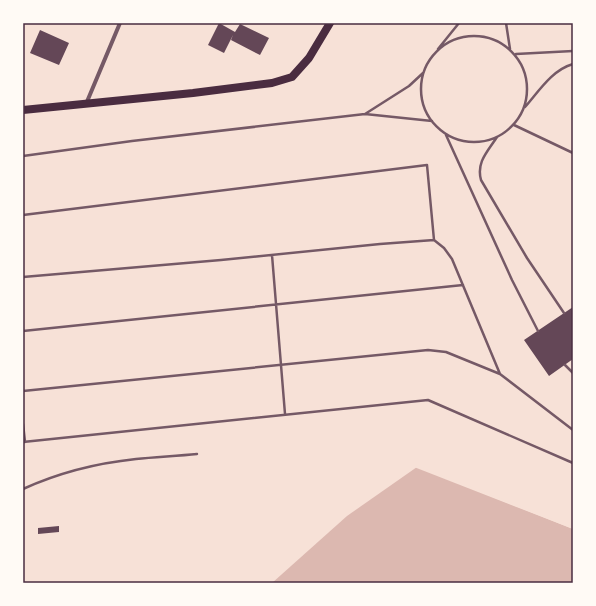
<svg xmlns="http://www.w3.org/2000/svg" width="596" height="606" font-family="Mulish,sans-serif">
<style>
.water{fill:#dcb8b0}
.pier{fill:#f7e1d7}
.building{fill:#644757}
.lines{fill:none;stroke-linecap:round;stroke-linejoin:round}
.service{stroke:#755966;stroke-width:2.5}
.minor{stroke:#755966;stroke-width:4}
.secondary{stroke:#4a2c40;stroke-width:8}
.neatline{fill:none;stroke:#4a2c40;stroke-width:1.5}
</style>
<rect width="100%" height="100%" fill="#f7e1d7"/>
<path class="water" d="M417,467l156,62v54h-301l75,-67z"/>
<path class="pier" d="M416,465l157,62v2l-159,-62z"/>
<path class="building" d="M219,23l16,9 5,-8 29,14 -9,17 -29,-15 2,-5 -9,18 -16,-8z
M40,30l29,13 -10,22 -29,-12z
M573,307v52l-24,17 -25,-36z
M59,526v6l-21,2v-6z"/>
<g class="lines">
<path class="service" d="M23,23h1
M506,23l4,26
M421 89a53 53 0 1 1 106 0a53 53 0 1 1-106 0Z
M438,49l21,-26
M516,54l57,-3
M525,107c14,-16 27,-37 48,-43
M365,114l44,-28 14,-13
M514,125l59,28
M446,135l66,145 26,51
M497,137c-9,14 -21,25 -16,43l46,78 37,55
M23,156l109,-15 233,-27 67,7
M23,215l404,-50 7,75
M272,255l13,159
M23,277l198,-17 159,-16 54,-4 10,8 8,11 48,115 73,56
M23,331l440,-46
M565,365l8,8
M23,391l405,-41 18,2 54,22
M23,424l2,18
M23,442l405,-42 145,63
M23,489c35,-16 75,-26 113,-30 20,-2 41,-3 61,-5"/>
<path class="minor" d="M86,104l34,-81"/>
<path class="secondary" d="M23,110l170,-17 79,-10 20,-6 17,-19 21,-35"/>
</g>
<rect width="596" height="606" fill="none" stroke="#fffaf5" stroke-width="48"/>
<rect x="24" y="24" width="548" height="558" class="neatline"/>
</svg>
